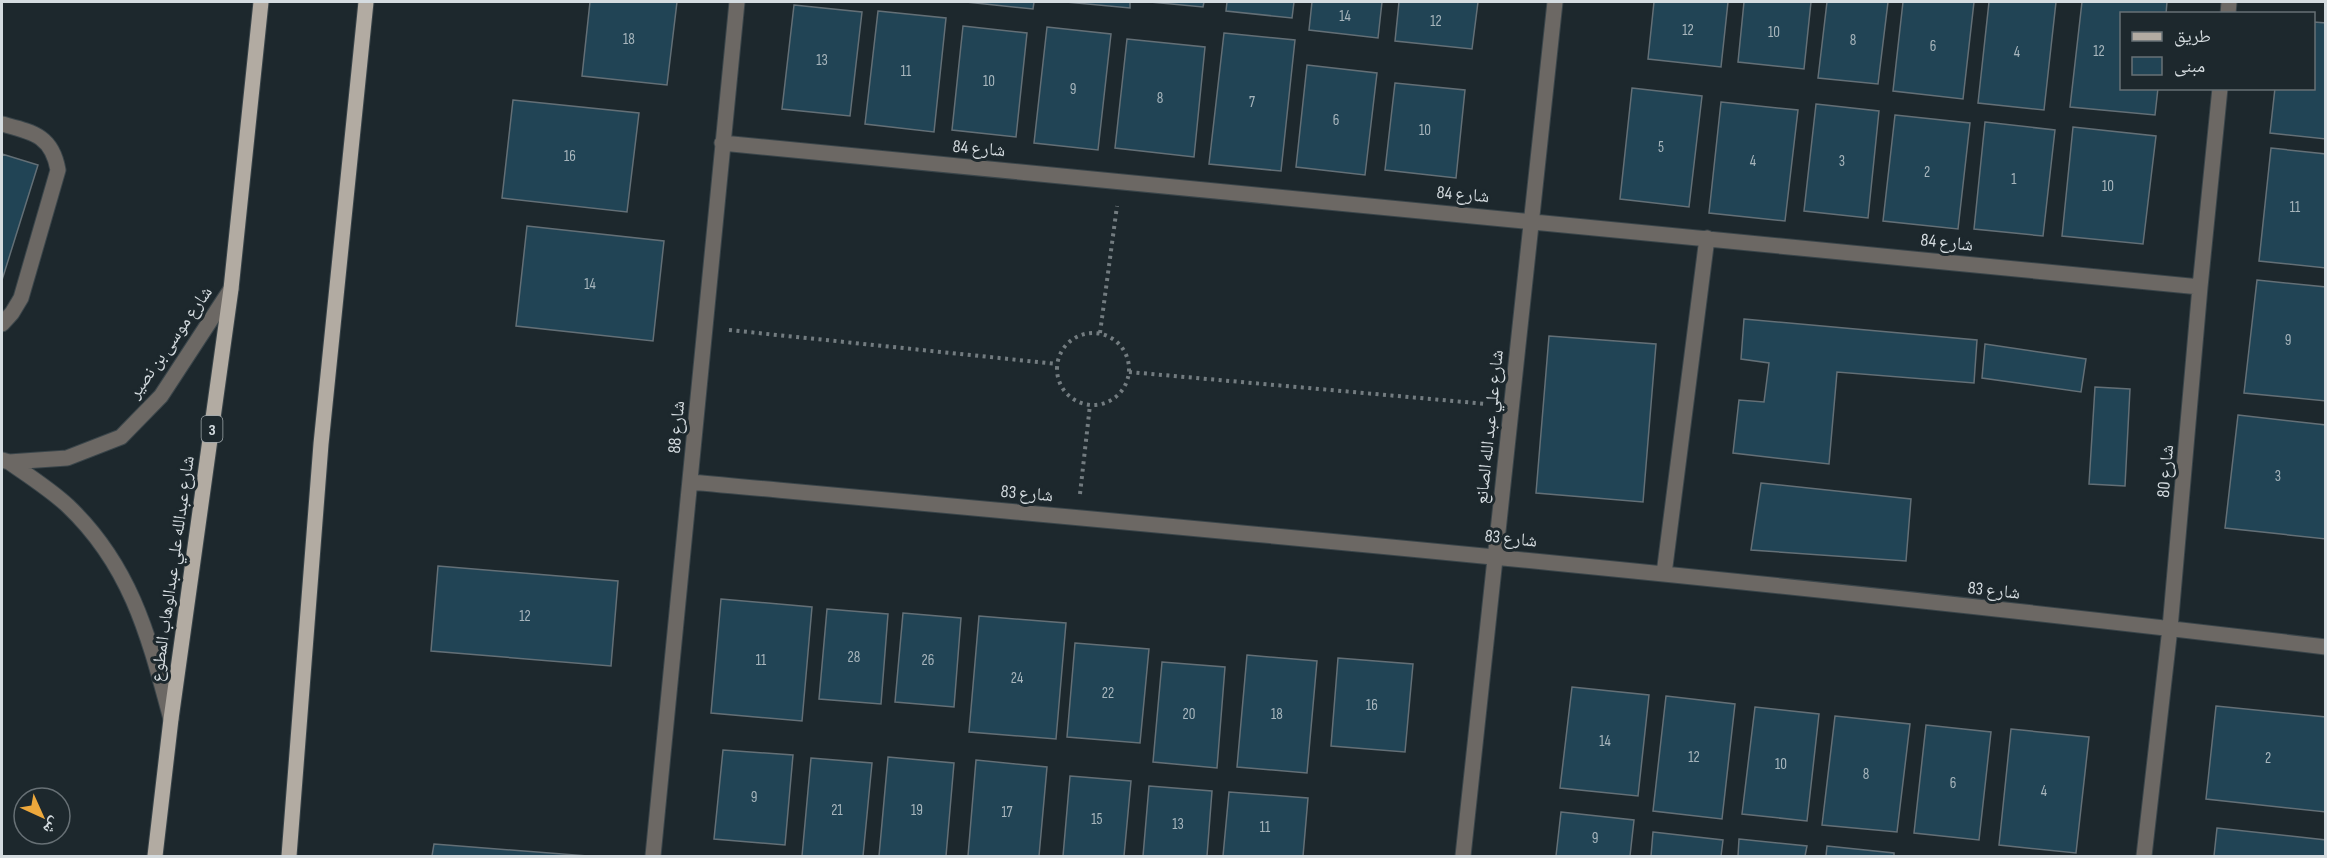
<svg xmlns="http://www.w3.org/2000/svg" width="2327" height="858" font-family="'Sofia Sans Condensed','Noto Naskh Arabic',sans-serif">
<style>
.building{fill:#214455;stroke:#636f76;stroke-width:1.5}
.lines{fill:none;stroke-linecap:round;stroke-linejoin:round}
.minor-casing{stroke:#3a454a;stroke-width:17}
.major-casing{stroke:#3a454a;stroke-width:17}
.path{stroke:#737c80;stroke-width:4;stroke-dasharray:3 4.5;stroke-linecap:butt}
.minor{stroke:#6c6864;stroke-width:15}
.major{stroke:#b2aba2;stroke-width:15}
.labels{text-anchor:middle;stroke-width:6;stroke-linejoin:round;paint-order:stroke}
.number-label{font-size:15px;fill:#a8b6bd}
.shield{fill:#1d282d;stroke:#9ea6aa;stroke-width:1.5}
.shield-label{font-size:16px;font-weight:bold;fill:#d5dce0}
.street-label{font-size:18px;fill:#d5dce0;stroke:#1d282d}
</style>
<rect width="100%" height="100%" fill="#1d282d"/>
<path class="building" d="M590,2h87l-10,83 -85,-9z
M966,2h68l-1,7z
M1066,2h64v6z
M1150,2h54l-1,5z
M1227,2h67l-2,16 -66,-7z
M1312,2h70l-4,36 -69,-8z
M1399,2h79l-6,47 -77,-8z
M1654,2h74l-7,65 -73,-8z
M1744,2h67l-7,67 -66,-7z
M1827,2h61l-10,82 -60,-6z
M1903,2h71l-11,97 -70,-8z
M1989,2h67l-12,108 -66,-7z
M2082,2h85l-1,12h-44v74h36l-3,27 -85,-8z
M794,5l68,7 -12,104 -68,-7z
M878,11l68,7 -12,114 -69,-8z
M2314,22l12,1v116l-56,-6 5,-45h39z
M963,26l64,7 -11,104 -64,-7z
M1047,27l64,7 -13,116 -64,-7z
M1224,33l71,7 -14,131 -72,-7z
M1127,39l78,8 -11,110 -79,-9z
M1307,65l70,8 -12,102 -69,-8z
M1395,83l70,7 -9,88 -71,-8z
M1632,88l70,8 -13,111 -69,-8z
M513,100l126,13 -12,99 -125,-14z
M1721,102l77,8 -13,111 -76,-8z
M1816,104l63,7 -11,107 -64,-7z
M1895,115l75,8 -12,106 -75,-8z
M1985,122l70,8 -12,106 -69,-7z
M2073,127l83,9 -13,108 -81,-8z
M2271,148l55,6v114l-67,-7z
M2,154l36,11 -36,115z
M527,226l137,15 -11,100 -137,-15z
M2257,280l69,7v114l-82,-8z
M1744,319l233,21 -3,43 -137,-11 -8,92 -96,-11 6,-53 25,2 5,-39 -28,-4z
M1549,336l107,8 -13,158 -107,-9z
M1985,344l101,15 -5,33 -99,-14z
M2095,387l35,2 -5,97 -36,-2z
M2238,415l88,10v114l-101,-11z
M1761,483l150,16 -5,62 -155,-11z
M438,566l180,15 -7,85 -180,-15z
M721,599l91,8 -10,114 -91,-8z
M827,609l61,5 -7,90 -62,-5z
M903,613l58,5 -7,89 -59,-5z
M979,616l87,7 -10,116 -87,-7z
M1075,643l74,6 -9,94 -73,-6z
M1247,655l70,6 -10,112 -70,-6z
M1338,658l75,6 -8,88 -74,-6z
M1162,662l63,5 -8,101 -64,-6z
M1572,687l77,8 -11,101 -78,-8z
M1666,696l69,8 -13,115 -69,-8z
M2216,706l110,11v95l-120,-13z
M1755,707l64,7 -12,107 -65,-7z
M1835,716l75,8 -13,108 -75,-7z
M1926,725l65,7 -12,108 -65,-7z
M2011,729l78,8 -13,116 -77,-8z
M723,750l70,5 -8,90 -71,-6z
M888,757l66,6 -8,93h-67z
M811,758l61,5 -9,93h-61z
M976,760l71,7 -8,89h-71z
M1070,776l61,5 -7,75h-61z
M1149,786l63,5 -5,65h-64z
M1229,792l79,6 -5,58h-80z
M1561,812l73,8 -4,36h-74z
M2217,828l109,12v16h-112z
M1653,832l70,8 -2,16h-70z
M1739,839l68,7 -2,10h-67z
M434,844l154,12h-156z
M1827,846l67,7v3h-68z"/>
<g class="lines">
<g class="minor-casing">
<path id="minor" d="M2228,14l1,-12
M2,124c30,8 50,11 56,46l-37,128 -9,15 -10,11
M722,143l1478,144
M2,460l7,2c20,14 42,28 59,44 64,61 81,132 103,213
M9,462l58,-4 54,-21 40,-41 70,-107
M690,482c546,50 1092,99 1636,165
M1664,574l43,-336
M653,856l84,-854
M1463,856l92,-854
M2144,856l26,-228 30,-341 20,-199"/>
</g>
<g class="major-casing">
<path id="major" d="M155,856l16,-137 60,-430 30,-287
M289,856l32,-412 45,-442"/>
</g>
<path class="path" d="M729,330l328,34
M1100,333l17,-127
M1057 369a36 36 0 1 1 72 0a36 36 0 1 1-72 0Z
M1129,372l358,32
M1080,494l10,-89"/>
<use href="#minor" class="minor"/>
<use href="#major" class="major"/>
</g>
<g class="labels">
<g class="number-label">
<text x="1345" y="21">14</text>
<text x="1436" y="26">12</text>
<text x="1688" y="35">12</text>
<text x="1774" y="37">10</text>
<text x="629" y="44">18</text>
<text x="1853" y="45">8</text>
<text x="1933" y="51">6</text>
<text x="2099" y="56">12</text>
<text x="2017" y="57">4</text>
<text x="822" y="65">13</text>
<text x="906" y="76">11</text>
<text x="989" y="86">10</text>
<text x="1073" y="94">9</text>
<text x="1160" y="103">8</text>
<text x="1252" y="107">7</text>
<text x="1336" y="125">6</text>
<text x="1425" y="135">10</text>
<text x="1661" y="152">5</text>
<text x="570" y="161">16</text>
<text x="1753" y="166">4</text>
<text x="1842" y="166">3</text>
<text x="1927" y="177">2</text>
<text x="2014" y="184">1</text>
<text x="2108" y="191">10</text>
<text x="2295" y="212">11</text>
<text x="590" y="289">14</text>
<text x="2288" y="345">9</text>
<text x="2278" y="481">3</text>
<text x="525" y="621">12</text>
<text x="854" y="662">28</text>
<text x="761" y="665">11</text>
<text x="928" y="665">26</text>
<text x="1017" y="683">24</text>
<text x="1108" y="698">22</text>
<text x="1372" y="710">16</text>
<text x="1189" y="719">20</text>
<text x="1277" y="719">18</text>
<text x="1605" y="746">14</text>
<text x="1694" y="762">12</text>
<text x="2268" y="763">2</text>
<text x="1781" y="769">10</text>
<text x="1866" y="779">8</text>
<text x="1953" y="788">6</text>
<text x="2044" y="796">4</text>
<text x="754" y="802">9</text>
<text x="837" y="815">21</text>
<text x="917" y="815">19</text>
<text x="1007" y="817">17</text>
<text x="1097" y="824">15</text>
<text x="1178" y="829">13</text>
<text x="1265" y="832">11</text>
<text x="1595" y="843">9</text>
</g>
<rect class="shield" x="201.5" y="416" width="21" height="26" rx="4.5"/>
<g class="shield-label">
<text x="212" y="435">3</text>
</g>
<g class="street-label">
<text transform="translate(979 148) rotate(5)" y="6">شارع 84</text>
<text transform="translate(1463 194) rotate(5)" y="6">شارع 84</text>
<text transform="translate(1947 242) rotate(6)" y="6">شارع 84</text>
<text transform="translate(170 342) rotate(-55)" y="6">شارع موسى بن نصير</text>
<text transform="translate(676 427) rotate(-85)" y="6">شارع 88</text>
<text transform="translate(1489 427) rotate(-84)" y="6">شارع علي عبد الله الصانع</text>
<text transform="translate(2165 471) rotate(-85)" y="6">شارع 80</text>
<text transform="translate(1027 493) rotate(5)" y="6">شارع 83</text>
<text transform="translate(1511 538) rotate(6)" y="6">شارع 83</text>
<text transform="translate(172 569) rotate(-82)" y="6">شارع عبدالله علي عبدالوهاب المطوع</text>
<text transform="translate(1994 590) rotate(6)" y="6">شارع 83</text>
</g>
</g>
<rect width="2327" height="858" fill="none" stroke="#d5dce0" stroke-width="6"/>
<rect x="2120" y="12" width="195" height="78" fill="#1d282d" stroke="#677075" stroke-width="1.5"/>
<rect x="2132" y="32" width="30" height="9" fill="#b2aba2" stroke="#677075" stroke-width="1.5"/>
<text x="2174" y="42" font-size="18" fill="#d5dce0">طريق</text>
<rect x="2132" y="57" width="30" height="18" fill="#214455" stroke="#677075" stroke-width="1.5"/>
<text x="2174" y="72" font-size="18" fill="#d5dce0">مبنى</text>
<g transform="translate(42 816) rotate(135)"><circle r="28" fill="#1d282d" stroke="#677075" stroke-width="1.5"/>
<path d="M0-4.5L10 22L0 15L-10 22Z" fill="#eda83c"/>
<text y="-9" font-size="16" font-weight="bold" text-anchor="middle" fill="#d5dce0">ش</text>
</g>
</svg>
